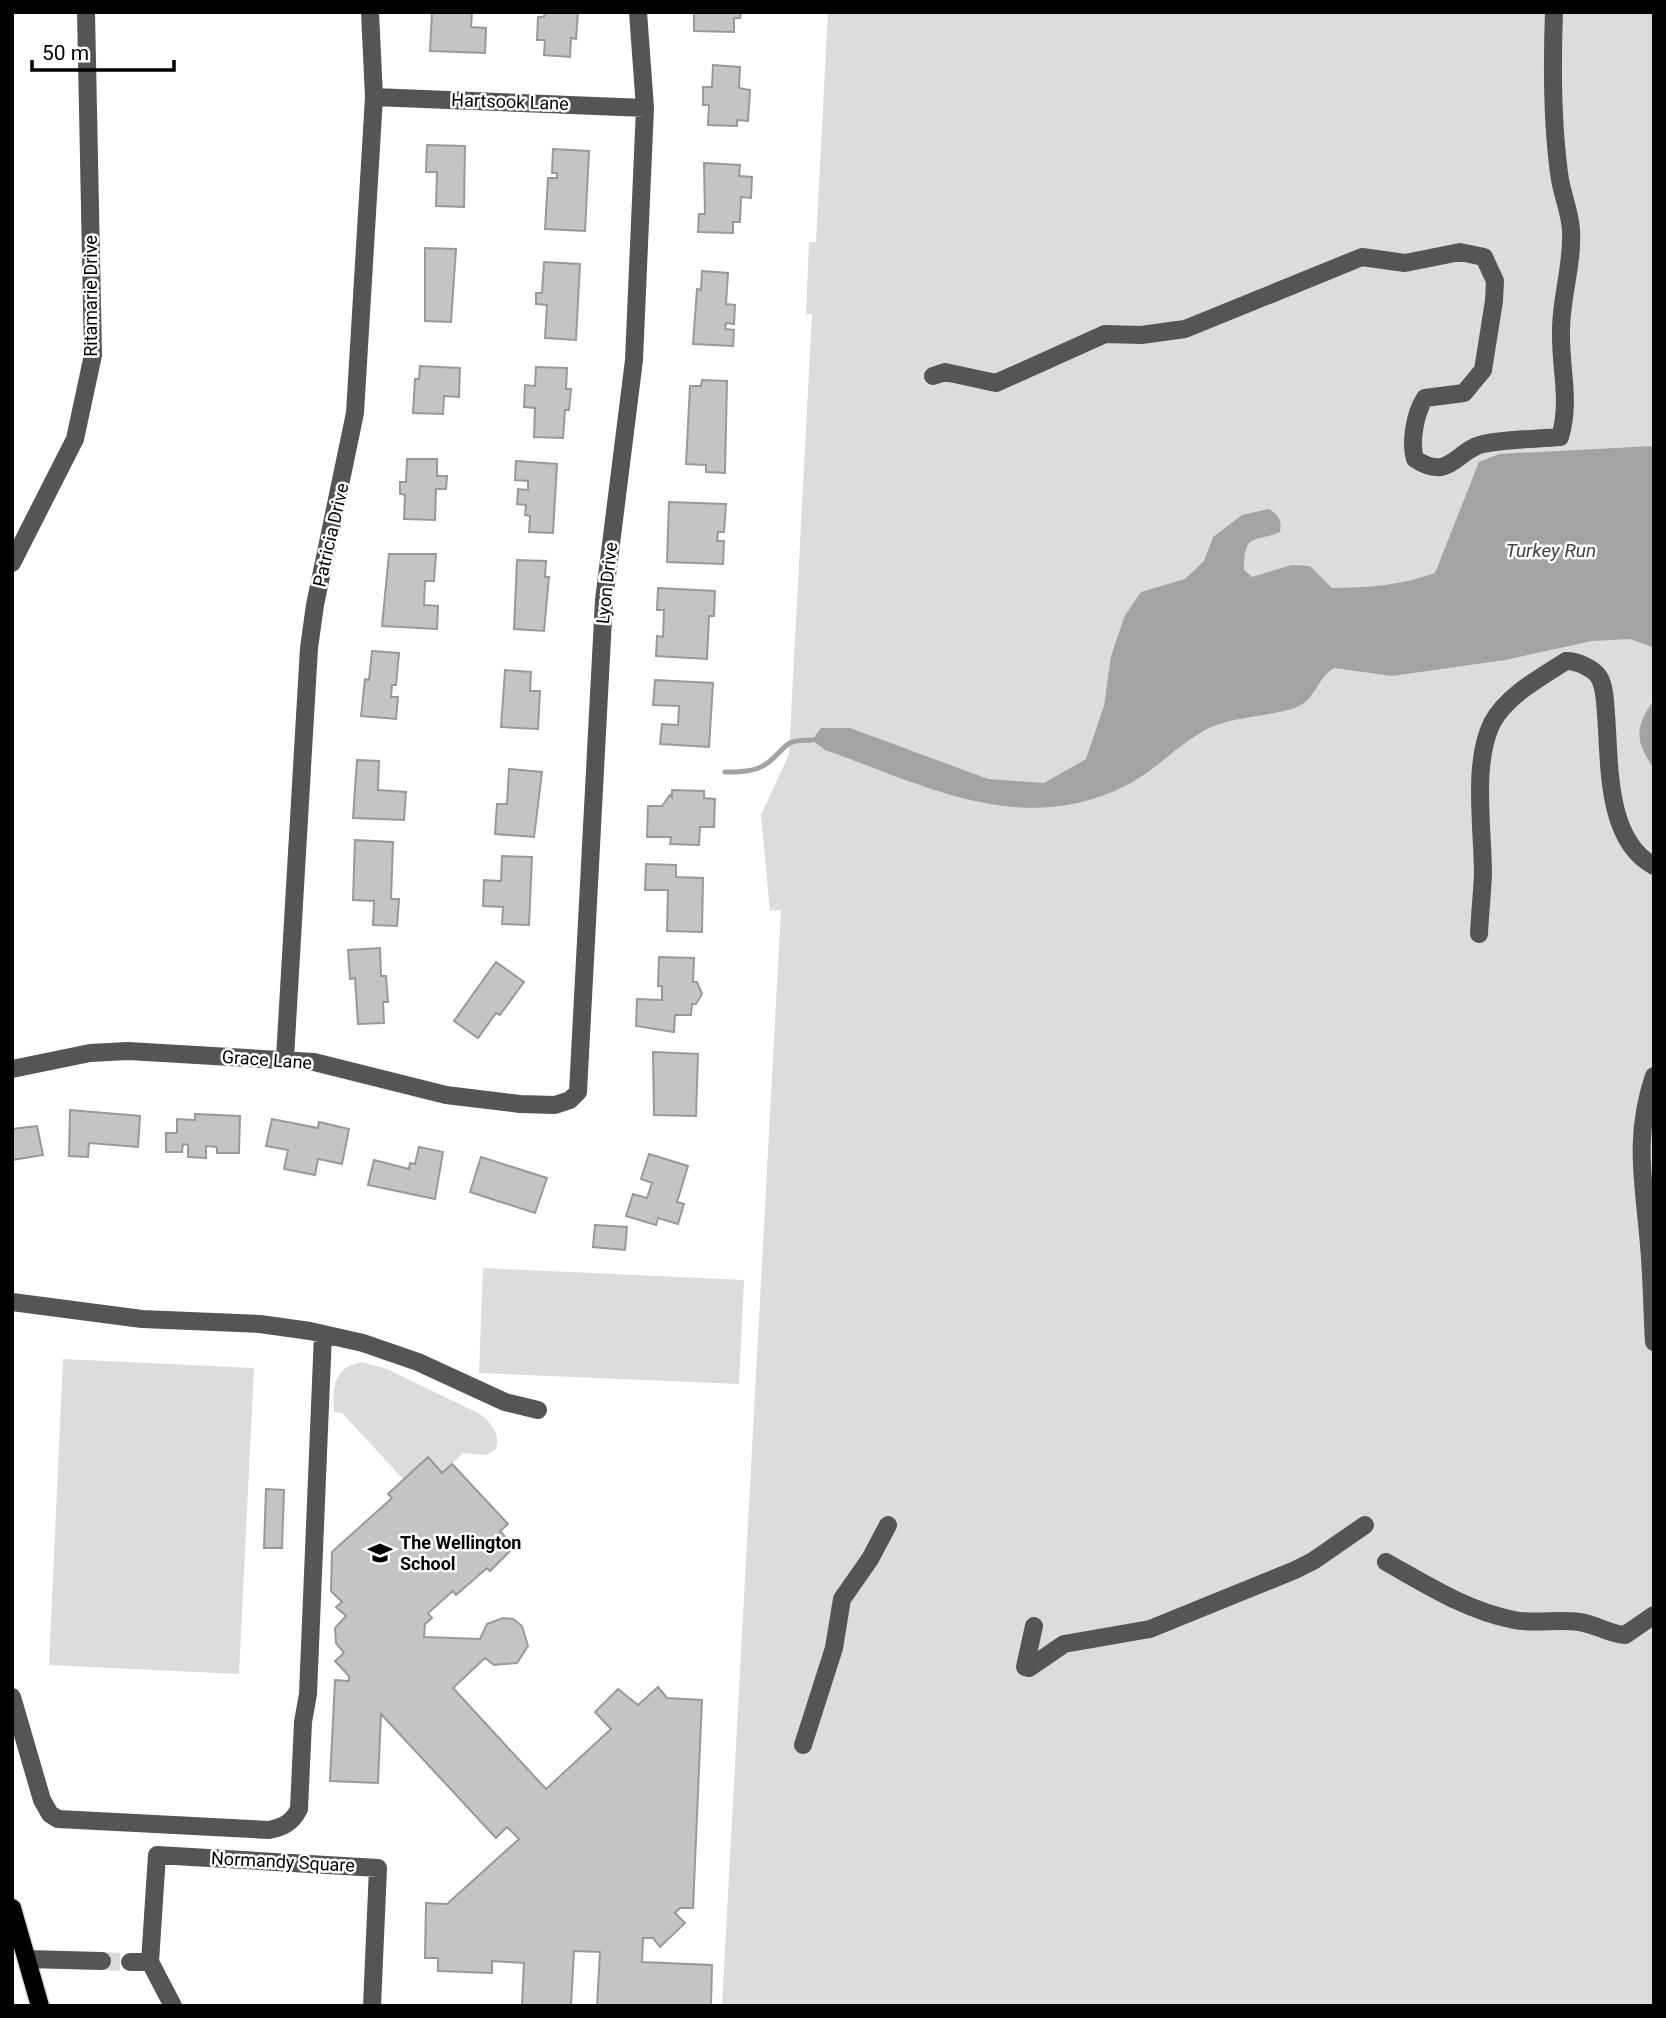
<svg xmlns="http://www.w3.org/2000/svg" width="1666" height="2018" font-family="Roboto,sans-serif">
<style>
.green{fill:#dcdcdc}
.water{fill:#a3a3a3}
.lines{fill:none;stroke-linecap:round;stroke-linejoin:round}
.stream{stroke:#a3a3a3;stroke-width:5}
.building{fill:#c4c4c4;stroke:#999;stroke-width:2}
.minor-tunnel{stroke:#d9d9d9;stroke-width:18;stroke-dasharray:18 9;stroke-linecap:butt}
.major-casing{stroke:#dbdbdb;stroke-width:21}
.minor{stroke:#555;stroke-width:18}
.major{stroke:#000;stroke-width:18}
.labels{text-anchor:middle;stroke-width:5;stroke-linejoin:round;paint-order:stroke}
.street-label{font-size:18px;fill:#000;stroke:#fff}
.poi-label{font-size:18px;font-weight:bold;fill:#000;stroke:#fff;text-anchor:start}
.water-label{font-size:19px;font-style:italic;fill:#444;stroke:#fff}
</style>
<rect width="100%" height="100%" fill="#fff"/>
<path class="green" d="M828,12h826v1994h-932l59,-1096 -11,1 -9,-96 28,-61 23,-440h-6l3,-72h7z
M483,1268l261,12 -5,104 -260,-11z
M63,1359l191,9 -15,306 -190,-9z
M362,1362l25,7 91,44c13,9 23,20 18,36l-10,6 -23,-2 -21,20 -14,-15 -24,22 -62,-67 -8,-1c-2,-26 0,-45 28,-50z"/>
<path class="water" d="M1654,446v205l-2,-4 -22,-8 -38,2 -87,19 -113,16 -58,-8c-18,11 -18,32 -39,40 -28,9 -62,8 -88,21 -30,16 -53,43 -82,57 -104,52 -201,-1 -300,-36l-13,-10 9,-12h29l138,51 56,4 42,-24 18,-53 7,-50 14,-41 16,-23 44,-13 19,-18 9,-24 29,-22 27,-6c10,7 13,10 11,23 -26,11 -36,-1 -36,38l8,7 40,-12 18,1 22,22c35,0 70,-3 103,-15l44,-111 20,-8z
M1654,700v69c-19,-28 -20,-41 0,-69z"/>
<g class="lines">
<path class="stream" d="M725,772c16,0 31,0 44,-10 19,-16 14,-22 43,-22"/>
</g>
<path class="building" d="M432,12h40l-1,15 15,1 -1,25 -55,-2z
M545,12h33l-2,27 -5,-1 -1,19 -26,-2 1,-15h-8l1,-23h6z
M694,12h47l-1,6h-6v14l-40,-1z
M713,65l27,2 -1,21 11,2 -2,31 -11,-1v6l-29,-1 1,-20h-6v-18h9z
M427,145l38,1 -1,61 -28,-1 1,-34h-11z
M553,149l36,2 -4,80 -40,-2 3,-51h9v-5h-5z
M704,163l36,2 -1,11 13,1 -1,21 -10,-1 -1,25h-7v11l-35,-1 1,-18h6z
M425,248l31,1 -5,73 -26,-1z
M544,262l36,2 -4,76 -31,-2 2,-33 -11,-1v-11h6z
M702,271l26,2 -2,31 9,1 -1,19 -8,-1 -1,6 9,1 -1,16 -40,-2 4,-55 4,1z
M420,366l40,2 -1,29 -15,-1 -1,18 -30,-1 2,-34h4z
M536,367l31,1 -1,21h5l-2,21h-4l-2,28 -29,-1 1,-29 -11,-1 1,-22 10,1z
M702,380l25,1 -2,92 -19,-1v-7l-20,-1 4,-78h11z
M407,459h30v17h10l-1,13h-10l-1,31 -31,-1 1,-24 -5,-1v-12h6z
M516,461l41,3 -4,69 -24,-1 1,-16 -5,-1 1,-10 -9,-1 1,-15 10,1v-9l-13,-1z
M669,502l57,2 -2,28h-6l-1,9h7l-1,23 -56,-2z
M389,554h47l-2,27h-9l-1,24 14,1 -1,23 -55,-3z
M517,560l29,1 -1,16h4l-5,54 -30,-2z
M658,588l57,3 -1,25h-5l-2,43 -51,-3 1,-20 6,1 1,-27h-7z
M372,651l27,2 -3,32h-4l-1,12h7l-2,22 -35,-3 4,-37 4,1z
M505,670l26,2 -1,19h10l-2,38 -37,-2z
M655,680l58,3 -4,64 -49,-3 2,-20 16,1 1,-19 -26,-1z
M357,760l22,1 -1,29 28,2 -2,28 -51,-2z
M509,769l33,3 -8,65 -39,-3 2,-30h10z
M672,790l32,1v7l11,1 -1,28h-14l-1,18 -29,-1 1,-7h-24l1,-31h14l8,-11 2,2z
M355,840l38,2 -2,57h8l-2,27 -24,-1 1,-24 -21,-1z
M502,856l30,1 -3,68 -27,-1 1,-17 -20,-1 1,-26 17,1z
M646,864l30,1v12l27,1 -1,54 -35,-1 1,-41h-23z
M380,948l1,28h5l2,26h-5l1,21 -26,1 -3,-46 -5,1 -2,-29z
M659,957l35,1 -1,24h4l5,12 -6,10h-4l-1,11h-16l-1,17 -38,-6 1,-27 25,1v-14h-4z
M496,962l28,20 -24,33 -4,-2 -18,25 -24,-17z
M653,1052l45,2 -2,62 -42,-1z
M70,1110l70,6 -2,31 -49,-4 -1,14 -19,-1z
M195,1114l45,2 -1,37h-22v-6l-11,-1v12l-18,-1v-12l-5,-1 -1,8h-16v-19h11v-14l18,1z
M272,1119l46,9 1,-6 30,7 -7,35 -24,-5 -3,16 -31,-6 4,-19 -22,-4z
M37,1126l6,29 -31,5v-31z
M419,1147l24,5 -8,47 -67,-14 6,-25 35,9 1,-6 5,1z
M649,1154l39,12 -11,36 7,2 -6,20 -20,-6 -2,7 -30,-9 7,-22 14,4 5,-15 -11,-4z
M481,1157l66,21 -12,35 -65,-21z
M595,1225l32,2 -2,23 -32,-3z
M428,1457l14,16 10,-9 56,60 -8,7 14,16 -24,24 -3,-3 -31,27 -3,-4 -25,22 4,5 -7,6 -1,13 56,2 7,-15 16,-6 10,1 9,7 6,20 -11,17 -23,2 -9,-7 -32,30 93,101 65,-60 -16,-17 23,-23 20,16 20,-18 9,11 35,2 -9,208h-13l-5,5 10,10 -25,24 -7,-9h-10l-1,24 70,3 -1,41h-114l3,-54 -26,-1 -3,55h-49l2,-43 -32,-2v12l-54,-2v-13h-13l1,-55 21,1 72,-65 -12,-12 -11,11 -115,-124 -3,69 -48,-2 5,-101 14,1v-5l-14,-15 9,-8 -8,-10 -1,-15 11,-12 -10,-9 6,-5 -11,-11 1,-39 60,-54 -4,-4z
M266,1489l18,1 -2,58h-18z"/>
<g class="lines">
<path class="minor-tunnel" d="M102,1961l28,1"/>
<g class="major-casing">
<path id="major" d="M12,1908l28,98"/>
</g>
<path class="minor" d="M374,97l271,11
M933,376l12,-4 51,11 109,-49 36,1 44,-6 177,-72 43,6 55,-11 24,5 11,24 -1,20 -11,69 -19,23 -39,5c-10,15 -15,44 -10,61 35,23 41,-9 68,-15 25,-5 52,-5 77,-7 11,-36 0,-69 1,-106 0,-34 12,-67 10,-101 -1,-19 -10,-38 -12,-57 -7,-53 -7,-108 -5,-161
M12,563l63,-124 18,-84 -7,-343
M1479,934c1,-20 3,-40 4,-60 0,-43 -11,-111 9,-151 14,-27 49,-46 74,-62 11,0 27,7 33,16 6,10 6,26 7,37 4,47 -1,126 48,152
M285,1058l24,-410 6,-43 40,-192 19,-316 -4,-85
M12,1069l78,-16 38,-2 186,11 132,33 74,9 35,1 15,-5 8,-8 26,-492 30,-240 11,-252 -7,-96
M1654,1076c-21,61 -10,107 -5,169 3,33 3,65 5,97
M12,1302l130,17 118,5 50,7 53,12 55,19 87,40 33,8
M1386,1562c41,23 81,49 128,58 21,4 43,-1 65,2 17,2 29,12 46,13l29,-20
M1034,1626l-9,41 4,1 35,-24 86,-15 145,-59 18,-9 52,-36
M12,1697l30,103 8,14 8,5 211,11c14,-3 23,-7 30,-21l4,-87 5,-28 15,-360
M803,1745l31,-97 8,-49 28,-40 18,-34
M27,1959l75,2
M130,1962h20
M173,2006l-23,-44 7,-107 221,13 -6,138"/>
<use href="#major" class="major"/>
</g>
<defs>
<g id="school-bare" transform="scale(1.89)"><path d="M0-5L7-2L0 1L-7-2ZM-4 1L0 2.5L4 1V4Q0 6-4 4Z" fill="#000" stroke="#fff" stroke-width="2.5" paint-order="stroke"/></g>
</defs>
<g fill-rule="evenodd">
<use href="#school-bare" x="380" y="1553"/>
</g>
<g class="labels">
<g class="street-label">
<text transform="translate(510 102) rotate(2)" y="6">Hartsook Lane</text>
<text transform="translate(91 296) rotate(-90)" y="6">Ritamarie Drive</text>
<text transform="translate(331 535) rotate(-77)" y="6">Patricia Drive</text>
<text transform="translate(607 583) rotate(-84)" y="6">Lyon Drive</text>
<text transform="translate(267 1060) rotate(4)" y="6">Grace Lane</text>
<text transform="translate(283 1862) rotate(3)" y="6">Normandy Square</text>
</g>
<g class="poi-label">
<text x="400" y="1549">The Wellington<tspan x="400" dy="21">School</tspan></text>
</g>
<g class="water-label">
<text x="1551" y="557">Turkey Run</text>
</g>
</g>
<rect width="1666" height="2018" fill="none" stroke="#000000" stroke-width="28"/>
<path d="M32 60v10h142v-10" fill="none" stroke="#000000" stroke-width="3.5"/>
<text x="42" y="60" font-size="21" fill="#000000" stroke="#ffffff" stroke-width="5" paint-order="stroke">50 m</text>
</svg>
